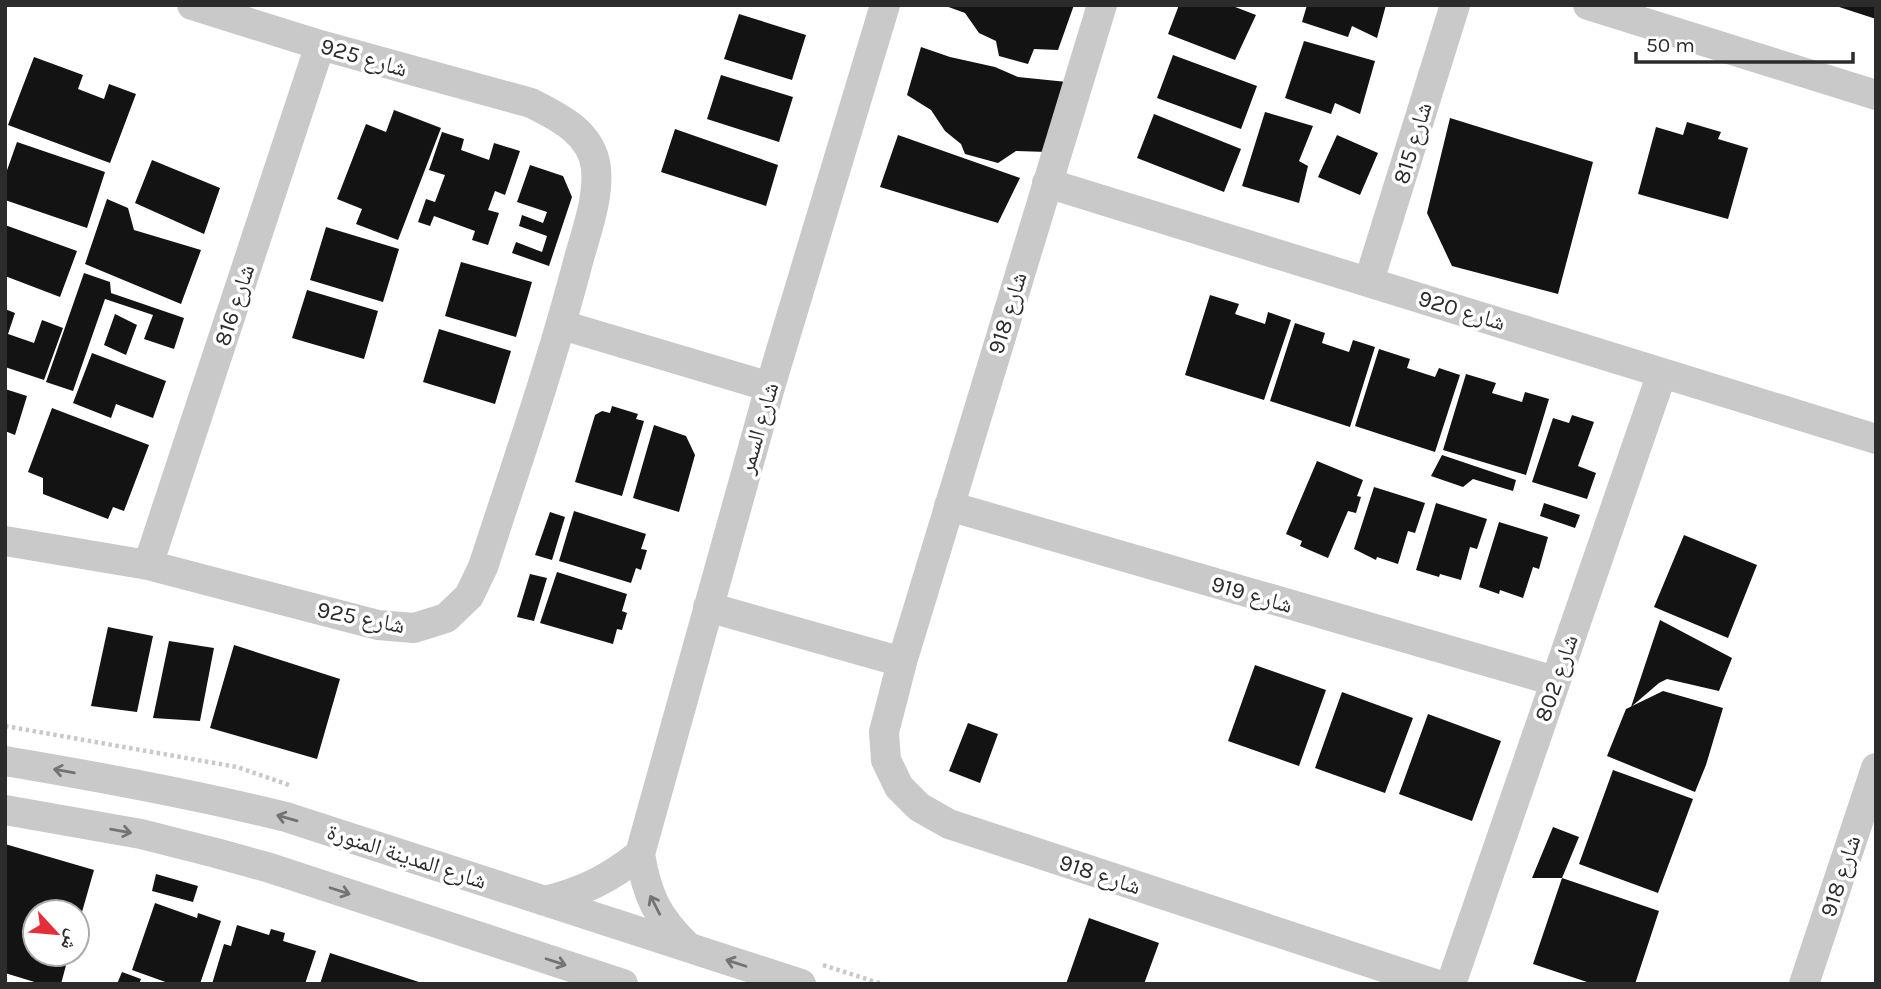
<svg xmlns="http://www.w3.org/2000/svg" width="1881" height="989" font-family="Karla,'Noto Naskh Arabic',sans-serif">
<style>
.building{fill:#131313}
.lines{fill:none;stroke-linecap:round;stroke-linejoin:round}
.path{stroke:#c9c9c9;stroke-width:4.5;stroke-dasharray:3.5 3.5;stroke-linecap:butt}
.minor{stroke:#c9c9c9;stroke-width:30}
.oneway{stroke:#737373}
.labels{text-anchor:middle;stroke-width:7;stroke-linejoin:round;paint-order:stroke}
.street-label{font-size:23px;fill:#2c2c2c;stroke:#fff}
</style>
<rect width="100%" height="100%" fill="#fff"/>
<path class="building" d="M943,5h131l-16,45 -24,-1 -6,15 -29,-8 -3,-15 -17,-8 -14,-20z
M1179,5h51l26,10 -21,45 -67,-26z
M1307,5h79l-9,33 -25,-12 -4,11 -46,-15z
M1836,5h40v14l-40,-13z
M739,14l67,21 -14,45 -68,-21z
M1304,41l71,20 -15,53 -25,-11 -4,11 -46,-16z
M921,47l29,10 45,10 23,10 49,5 -19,70 -32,-1 -18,12 -33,-9 -4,-10 -16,-13 -14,-21 -24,-15z
M1173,55l84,31 -16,43 -84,-31z
M34,57l49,18 -5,14 26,10 5,-15 27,10 -26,69 -102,-38z
M721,75l72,22 -14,45 -72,-23z
M394,110l47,18 -43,112 -42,-16 6,-15 -25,-10 29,-75 20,8z
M1265,112l48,14 -14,35 9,5 -9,37 -57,-17z
M1154,114l87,35 -17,43 -87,-34z
M1450,118l143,44 -35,132 -106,-28 -25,-53z
M1687,122l34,10 -3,7 30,9 -20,71 -90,-25 18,-67 27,8z
M675,129l103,36 -12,41 -105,-34z
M442,132l22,7 -3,11 28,10 5,-17 26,8 -15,44 -10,-4 -7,19 11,3 -11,32 -16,-5 3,-9 -41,-15 -4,10 -12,-4 8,-23 9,3 10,-27 -16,-5z
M898,135l122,43 -22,45 -118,-36z
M1337,135l41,18 -18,42 -42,-18z
M17,142l88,30 -18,56 -82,-28v-24z
M152,160l68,28 -16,46 -69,-31z
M530,165l33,11 9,21 -23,69 -37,-13 4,-11 26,10 5,-16 -28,-10 3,-11 21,8 4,-11 -30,-10z
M107,199l21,9 6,22 67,20 -20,54 -96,-40z
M5,225l72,26 -17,46 -55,-21z
M326,227l73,22 -16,53 -73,-22z
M461,262l71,20 -16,55 -71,-21z
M84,273l26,9 1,11 73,25 -10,31 -30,-10 9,-24 -48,-16 -32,92 -27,-9z
M307,290l71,21 -14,48 -72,-21z
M1210,295l29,9 -4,10 30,10 3,-12 23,8 -27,80 -79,-25z
M5,309l10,4 -7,21 26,9 8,-23 21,8 -19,52 -39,-13z
M115,314l22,11 -11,30 -22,-10z
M1295,323l30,10 -3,10 27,9 4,-12 22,7 -25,80 -80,-26z
M439,329l72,22 -16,53 -72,-22z
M1379,349l31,10 -3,9 28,9 4,-9 21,7 -25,77 -80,-26z
M92,353l74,28 -13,37 -37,-14 -5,14 -38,-15z
M1466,374l30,9 -4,10 30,9 3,-10 24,7 -23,76 -83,-25z
M5,389l22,7 -12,39 -10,-4z
M612,406l26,8 -2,5 8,2 -22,75 -47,-14 20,-67 7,-4 8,2z
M52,408l97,37 -25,66 -11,-4 -5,12 -65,-25v-16l-15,-6z
M1572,415l22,7 -16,44 18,7 -9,26 -55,-17 21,-64 16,5z
M654,425l32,11 9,19 -16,57 -46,-14z
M1442,455l74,25 -3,11 -40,-12 -10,8 -32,-11z
M1317,461l46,19 -6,16 4,1 -5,16 -8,-2 -20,47 -28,-12 2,-5 -16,-7z
M1374,487l51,16 -10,30 -7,-2 -10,33 -21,-7 -1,3 -22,-11z
M1436,503l51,16 -10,30 -7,-2 -9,33 -21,-6 -1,3 -23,-7z
M1544,503l36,12 -5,13 -35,-12z
M574,511l72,23 -5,15 6,1 -6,20 -5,-2 -5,15 -72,-22z
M550,512l15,5 -13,43 -17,-5z
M1499,522l49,15 -9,32 -6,-2 -10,31 -23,-8 -1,4 -20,-7z
M1684,535l73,30 -29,73 -74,-31z
M557,572l70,22 -5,17 5,2 -5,17 -5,-1 -4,15 -73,-21z
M530,574l17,4 -13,43 -17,-4z
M1660,620l72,38 -13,33 -52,-12 -8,4 -28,24z
M108,627l45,9 -16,76 -46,-6z
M169,641l45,7 -14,73 -47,-3z
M234,645l106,34 -23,80 -107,-31z
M1255,665l71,25 -27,76 -71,-25z
M1663,691l60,17 -17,57 -11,27 -88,-36 19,-47z
M1342,692l71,26 -28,75 -70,-25z
M1428,714l73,27 -29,80 -73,-27z
M968,723l30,11 -18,49 -31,-12z
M1613,770l80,29 -35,94 -79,-29z
M1553,827l26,10 -17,41h-30z
M5,844l89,26 -16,56 -1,-14h-42v42h34l-8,30h-20l-36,-11z
M156,874l42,12 -5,16 -41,-11z
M1562,878l97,33 -24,73h-42l-60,-20z
M155,903l42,15 1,-5 23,8 -21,63h-29l-39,-14z
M1089,918l70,25 -15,41h-78z
M237,925l32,10 2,-6 14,4 -2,8 33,10 -11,33h-93l12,-40 7,2z
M330,953l92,30v1h-102z
M122,972l19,7 -2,5h-22z"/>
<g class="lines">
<path class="path" d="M5,726l232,41 55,19
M823,965l59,19"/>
<path class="minor" d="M1102,5l-200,657 -18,70 2,28 13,27 20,20 30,17 486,160
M1588,5l288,90
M1047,183l829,256
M1369,281l86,-276
M562,325l208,62
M949,506l606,175
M5,541l143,24 230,60 36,3 32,-10 23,-22 14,-29c33,-101 68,-202 95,-305 8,-30 21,-63 18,-94 -4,-35 -37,-51 -65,-65l-211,-58 -128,-40
M148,565l172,-520
M708,607l194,55
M5,761c95,16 188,33 281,56l515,167
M5,810l136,24 75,19 54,15 353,116
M545,901c39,-10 64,-22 95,-47
M688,947c-31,-30 -41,-51 -48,-93l130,-467 115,-382
M1451,984l211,-611
M1804,984l72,-216"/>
</g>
<defs><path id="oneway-shaft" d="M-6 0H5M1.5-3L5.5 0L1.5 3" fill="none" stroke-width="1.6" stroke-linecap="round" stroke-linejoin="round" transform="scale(1.75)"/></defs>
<g class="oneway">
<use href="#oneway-shaft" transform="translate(64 771) rotate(-170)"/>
<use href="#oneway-shaft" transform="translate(287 818) rotate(-164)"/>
<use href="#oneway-shaft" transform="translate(121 831) rotate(10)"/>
<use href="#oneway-shaft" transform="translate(340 891) rotate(18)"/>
<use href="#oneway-shaft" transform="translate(655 905) rotate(-117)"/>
<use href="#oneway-shaft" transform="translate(556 962) rotate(18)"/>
<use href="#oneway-shaft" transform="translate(736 963) rotate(-162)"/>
</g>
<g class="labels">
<g class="street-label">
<text transform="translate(364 57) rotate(16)" y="8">شارع 925</text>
<text transform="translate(1412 143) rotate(-73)" y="8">شارع 815</text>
<text transform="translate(234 305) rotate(-72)" y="8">شارع 816</text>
<text transform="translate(1462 310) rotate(17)" y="8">شارع 920</text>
<text transform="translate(1007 313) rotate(-73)" y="8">شارع 918</text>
<text transform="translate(758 428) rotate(-74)" y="8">شارع السمر</text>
<text transform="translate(1252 594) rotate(16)" y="8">شارع 919</text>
<text transform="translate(361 617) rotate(11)" y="8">شارع 925</text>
<text transform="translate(1556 678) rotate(-71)" y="8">شارع 802</text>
<text transform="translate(407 856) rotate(18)" y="8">شارع المدينة المنورة</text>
<text transform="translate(1100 874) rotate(18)" y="8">شارع 918</text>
<text transform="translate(1840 876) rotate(-72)" y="8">شارع 918</text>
</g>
</g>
<rect width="1881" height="989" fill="none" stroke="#2c2c2c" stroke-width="14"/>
<g transform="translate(56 933) rotate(116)"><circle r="33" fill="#ffffff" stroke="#ababab" stroke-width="2"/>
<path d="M0-5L12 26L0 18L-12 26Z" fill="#e42e39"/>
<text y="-10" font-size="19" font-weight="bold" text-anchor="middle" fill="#2c2c2c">ش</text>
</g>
<path d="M1636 52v10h217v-10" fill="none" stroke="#2c2c2c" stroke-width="3.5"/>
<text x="1646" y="52" font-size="21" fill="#2c2c2c" stroke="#ffffff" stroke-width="5" paint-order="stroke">50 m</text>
</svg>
